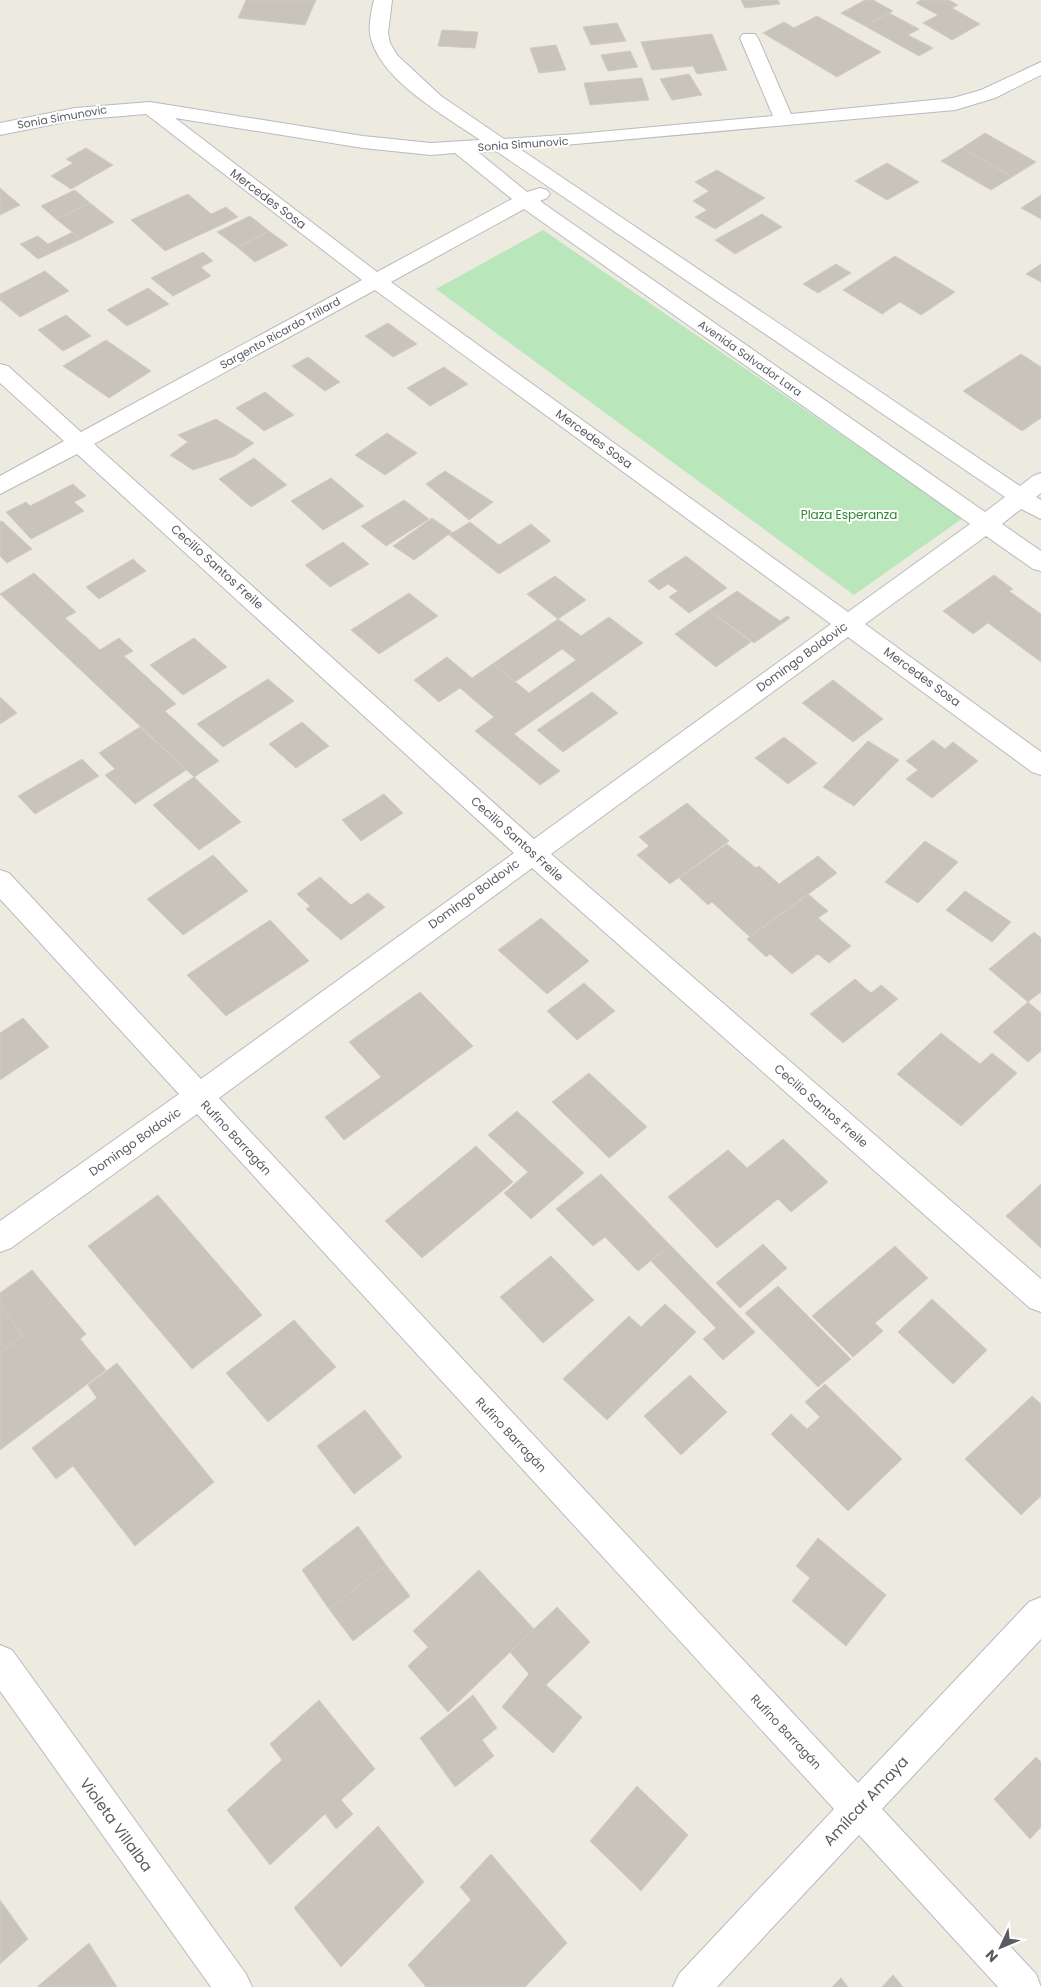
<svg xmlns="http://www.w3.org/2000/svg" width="1041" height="1987" font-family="Poppins,sans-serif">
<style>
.green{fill:#b9e7bb}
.building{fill:#c8c4bc;stroke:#d2ccbd;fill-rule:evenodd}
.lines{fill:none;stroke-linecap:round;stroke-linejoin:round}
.minor-casing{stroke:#b8bac0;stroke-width:2}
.minor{fill:#fff;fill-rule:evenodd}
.labels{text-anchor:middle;stroke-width:4;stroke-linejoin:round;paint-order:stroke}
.far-street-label{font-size:11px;fill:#585c62;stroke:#fff}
.street-label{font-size:12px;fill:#585c62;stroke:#fff}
.park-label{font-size:12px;fill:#2d8535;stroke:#fff}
.near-street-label{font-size:15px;fill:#585c62;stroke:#fff}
</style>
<rect width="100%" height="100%" fill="#edebdf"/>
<path class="green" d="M543,230l420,288 -109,77 -418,-306z"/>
<path class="building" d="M246,0h70l-11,25 -67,-7z
M741,0h37l2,4 -35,4z
M865,0h8l20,11 -28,15 -24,-13z
M921,0h28l9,5 -6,3 28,16 -28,16 -29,-17 15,-8 -22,-12z
M889,13l30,16 -11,6 25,13 -14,8 -54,-30z
M817,16l64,36 -44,25 -74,-44 21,-11 10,6z
M617,23l9,18 -35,4 -8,-18z
M442,30l36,2 -3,16 -37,-2z
M712,34l15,36 -30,4 -4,-8 -41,4 -11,-28z
M556,45l10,25 -27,3 -9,-25z
M630,51l8,16 -30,4 -7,-16z
M689,74l13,21 -30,5 -12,-21z
M642,78l7,22 -59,5 -6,-22z
M985,133l51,29 -24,15 -50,-29z
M86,148l27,17 -42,24 -20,-13 22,-13 -7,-4z
M962,148l50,29 -21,13 -50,-29z
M887,163l32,19 -32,18 -32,-19z
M717,170l48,28 -50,31 -20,-12 12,-7 -14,-9 16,-10 -14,-9z
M0,188l20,17 -20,10z
M75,190l15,13 -34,16 -15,-13z
M188,194l23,20 15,-7 12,10 -73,34 -34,-31z
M1041,195v24l-20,-11z
M90,203l24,19 -33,17 -25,-20z
M762,214l20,13 -47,27 -20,-14z
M250,216l19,15 -32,16 -20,-15z
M269,231l19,14 -33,17 -18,-15z
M73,232l8,7 -43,20 -18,-15 18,-8 10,8z
M203,252l10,9 -12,6 10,9 -38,20 -22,-18z
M895,256l60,36 -34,23 -21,-13 -18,12 -39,-24z
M836,264l15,9 -33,20 -15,-9z
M1041,264v18l-15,-8z
M45,271l24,20 -49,26 -20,-17v-6z
M148,288l21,16 -42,22 -20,-16z
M66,315l25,21 -28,15 -25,-21z
M388,323l29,21 -24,13 -28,-21z
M106,340l45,31 -42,27 -46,-32z
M1021,354l20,13v51l-19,13 -59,-40z
M308,357l32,25 -15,9 -33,-25z
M444,367l24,17 -38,22 -23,-18z
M265,392l29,23 -30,16 -28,-23z
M216,419l38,24 -19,13 -42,14 -23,-15 18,-13 -10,-7z
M387,433l30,20 -32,22 -30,-20z
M254,458l33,27 -36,22 -32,-28z
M445,471l48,31 -24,18 -43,-36z
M331,478l33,28 -41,24 -32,-29z
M73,484l13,12 -12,6 10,9 -53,28 -25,-27 20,-10 4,4z
M404,500l25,19 -43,27 -25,-20z
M432,518l20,14 -38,28 -21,-14z
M2,521l30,28 -25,14 -7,-7v-34z
M470,522l29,23 32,-21 20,17 -52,33 -50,-39z
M343,542l26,22 -39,23 -25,-22z
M686,556l41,32 -38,25 -20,-16 9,-6 -10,-7 -9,6 -11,-9z
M133,559l13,12 -47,28 -13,-12z
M34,573l42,39 -11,6 35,32 19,-12 14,13 -9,5 52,48 -11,7 54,50 -25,16 -194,-183z
M994,575l19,14 -4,2 32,23v48l-53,-39 -15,11 -30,-23z
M555,576l31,24 -28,19 -31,-25z
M737,591l43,30 7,-5 3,2 -36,25 -45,-33z
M409,593l29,23 -59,38 -28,-24z
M709,610l42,32 -35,25 -41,-33z
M609,617l34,26 -129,91 46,37 -20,14 -65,-54 19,-14 -34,-29 -21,14 -25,-22 33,-23 25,21 86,-59 23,17zM562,649l14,11 -47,33 -36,-29 22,18z
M194,638l33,29 -44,28 -33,-30z
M268,679l26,22 -71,46 -26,-23z
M833,680l50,39 -30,23 -51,-39z
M592,692l26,21 -55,39 -26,-22z
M0,697l17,16 -17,11z
M302,722l27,24 -33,22 -27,-24z
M140,727l46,43 -51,34 -30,-29 10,-6 -16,-16z
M784,737l33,26 -29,21 -33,-26z
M933,740l12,9 8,-7 25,19 -46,37 -26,-19 12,-9 -12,-9z
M868,741l31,19 -45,46 -31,-19z
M82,759l17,17 -64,38 -17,-18z
M194,777l47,45 -42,28 -46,-45z
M384,794l19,19 -42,28 -19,-21z
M687,803l42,38 -59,43 -33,-29 12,-9 -10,-9z
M925,841l33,21 -40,41 -33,-21z
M727,844l29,24 3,-2 20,18 39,-28 19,17 -87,64 -38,-35 -4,3 -29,-27z
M213,855l35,36 -65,44 -36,-36z
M320,877l31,28 17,-12 17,14 -44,33 -35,-31 4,-3 -13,-12z
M965,891l46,31 -19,20 -46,-32z
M808,894l20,17 -10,7 33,28 -22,17 -11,-9 -26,20 -22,-20 -4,3 -19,-18z
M541,918l48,43 -42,33 -49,-44z
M270,920l39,41 -83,55 -39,-41z
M1034,932l7,6v54l-13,10 -39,-33z
M855,979l16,14 10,-8 17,14 -55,44 -33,-29z
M584,983l31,28 -38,29 -30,-29z
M420,992l53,54 -129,94 -19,-23 56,-40 -32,-35z
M1028,1002l13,11v38l-13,11 -35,-30z
M23,1018l26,29 -49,33v-47z
M941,1033l39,31 12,-11 25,20 -56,53 -64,-52z
M589,1073l58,54 -38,31 -57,-56z
M517,1111l67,62 -53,46 -27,-26 24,-21 -40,-37z
M783,1139l45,43 -37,30 -13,-13 -61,49 -49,-51 60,-47 19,18z
M476,1146l37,36 -91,76 -37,-37z
M601,1174l69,71 -32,26 -33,-34 -12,9 -37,-37z
M1041,1184v64l-35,-32z
M158,1195l104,120 -70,54 -104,-123z
M763,1244l24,24 -47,40 -24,-25z
M670,1245l85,87 -32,28 -20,-21 13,-11 -65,-67z
M895,1246l33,32 -53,45 8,8 -30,26 -41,-41z
M551,1256l43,44 -51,43 -43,-46z
M32,1270l54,64 -6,5 26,31 -106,80v-97l23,-18 -23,-29v-13z
M778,1286l73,73 -33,28 -73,-74z
M932,1299l55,51 -34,34 -55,-52z
M665,1304l31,28 -89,88 -44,-41 66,-63 12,11z
M0,1306l23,29 -23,18z
M294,1320l42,47 -68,55 -42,-49z
M117,1363l97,119 -79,64 -62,-80 -17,13 -24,-31 65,-50 -9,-13z
M690,1375l37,37 -46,43 -37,-39z
M825,1384l77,75 -54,52 -77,-77 20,-20 16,15 13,-12 -15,-15z
M1032,1396l9,8v92l-20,19 -56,-56z
M365,1410l37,47 -48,37 -37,-48z
M358,1526l28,39 -57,44 -27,-39z
M818,1538l68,57 -40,51 -54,-45 18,-23 -14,-12z
M386,1565l24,31 -57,45 -24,-32z
M479,1570l55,59 -86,83 -40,-46 20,-19 -15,-16z
M557,1607l33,35 -44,43 36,32 -29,36 -51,-46 27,-33 -19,-22z
M473,1695l24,33 -15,12 12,16 -39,31 -35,-49z
M319,1700l56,69 -34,31 12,14 -17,15 -11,-15 -55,51 -43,-55 55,-50 -12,-16z
M1036,1757l5,5v65l-11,12 -36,-40z
M637,1786l51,49 -47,56 -51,-50z
M378,1826l46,56 -83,85 -47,-59z
M491,1854l76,89 -42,44h-99l-18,-22 63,-65 -11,-13z
M0,1900l28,39 -28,25z
M89,1943l28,44h-80z
M893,1975l10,12h-21z
M841,1978l7,9h-16z"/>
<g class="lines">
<g class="minor-casing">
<path id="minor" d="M374,0h18l-4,33 2,10 7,12 44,41 63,43 73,-5 196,-18 -33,-78 3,-4h12l3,4 33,76 162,-16 28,-8 60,-28v13l-46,23 -40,12 -435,39 500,337 13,-10 8,-3v20l-5,4 5,3v19l-20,-10 -19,15 39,27v20l-8,-2 -47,-33 -121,88 176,128v23l-9,-3 -184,-135 -297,217 490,425v33l-11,-4 -498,-440 -313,230 639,685 171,-181 12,-5v42l-159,170 154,165 5,13h-43l-139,-152 -142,152h-44l6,-13 155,-165 -637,-695 -186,134 -11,4v-31l179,-127 -179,-195v-29l9,3 192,206 313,-226 -437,-399 -77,40v-18l64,-35 -64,-58v-19l8,2 73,66 281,-152 -216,-166 -71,6 -75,15v-12l75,-15 75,-6 213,34 68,7 49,-3c-33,-23 -95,-57 -108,-98 -5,-13 -1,-29 2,-42zM175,118l188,30 68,7 24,-2 57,46 -135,73zM496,151l509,346 -20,15 -445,-311 7,-3 3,-4 -3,-4 -7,-2 -13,4 -49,-40zM524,209l446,315 -122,88 -457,-330zM375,290l456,334 -297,215 -440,-395z
M0,1645l12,5 234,324 6,13h-41l-211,-296z"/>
</g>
<use href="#minor" class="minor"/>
</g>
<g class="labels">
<g class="far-street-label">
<text transform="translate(62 117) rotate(-10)" y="4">Sonia Simunovic</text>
<text transform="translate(523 144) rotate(-4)" y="4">Sonia Simunovic</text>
<text transform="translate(280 333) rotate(-29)" y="4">Sargento Ricardo Trillard</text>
<text transform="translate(750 358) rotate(35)" y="4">Avenida Salvador Lara</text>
</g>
<g class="street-label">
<text transform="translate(268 199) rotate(37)" y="4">Mercedes Sosa</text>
<text transform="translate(594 439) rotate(36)" y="4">Mercedes Sosa</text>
<text transform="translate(217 567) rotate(42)" y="4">Cecilio Santos Freile</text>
<text transform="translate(802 657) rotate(-36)" y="4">Domingo Boldovic</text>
<text transform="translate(922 677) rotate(36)" y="4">Mercedes Sosa</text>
<text transform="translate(517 839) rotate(42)" y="4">Cecilio Santos Freile</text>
<text transform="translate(474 894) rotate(-36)" y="4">Domingo Boldovic</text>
<text transform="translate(821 1106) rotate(41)" y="4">Cecilio Santos Freile</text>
<text transform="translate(236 1138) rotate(47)" y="4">Rufino Barragán</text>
<text transform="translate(135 1142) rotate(-35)" y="4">Domingo Boldovic</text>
<text transform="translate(511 1435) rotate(47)" y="4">Rufino Barragán</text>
<text transform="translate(786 1732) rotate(47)" y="4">Rufino Barragán</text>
</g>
<g class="park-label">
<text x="849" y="519">Plaza Esperanza</text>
</g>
<g class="near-street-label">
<text transform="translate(866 1801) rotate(-47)" y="5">Amílcar Amaya</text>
<text transform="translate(116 1825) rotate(54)" y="5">Violeta Villalba</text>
</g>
</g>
<g transform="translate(1001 1947) rotate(226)" stroke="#ffffff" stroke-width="4" paint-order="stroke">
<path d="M0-4L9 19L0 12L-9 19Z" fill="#585c62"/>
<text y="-8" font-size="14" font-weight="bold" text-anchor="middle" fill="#585c62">N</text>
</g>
</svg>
